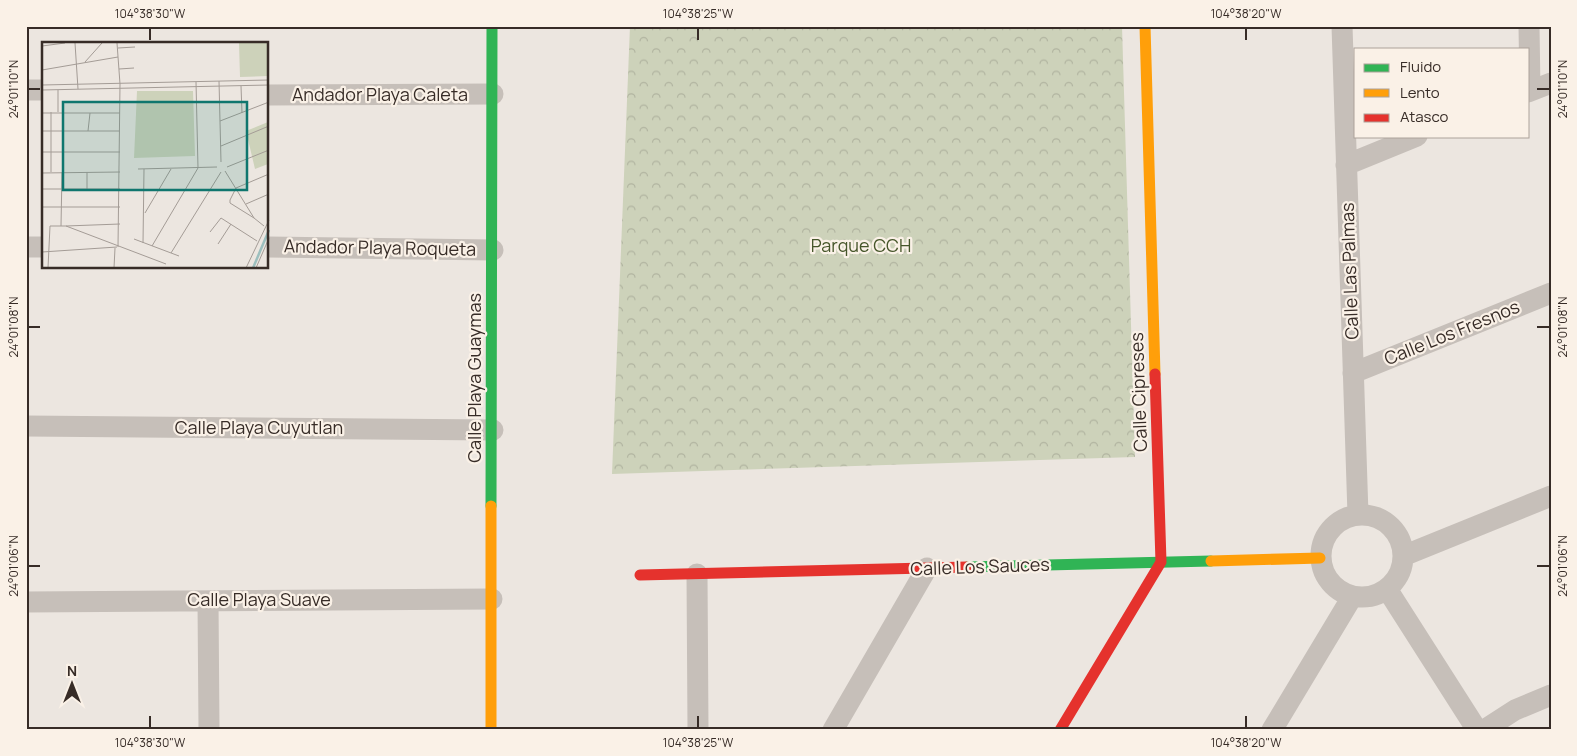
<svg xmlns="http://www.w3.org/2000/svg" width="1577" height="756" font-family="Manrope,sans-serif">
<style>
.forest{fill:url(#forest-crowns)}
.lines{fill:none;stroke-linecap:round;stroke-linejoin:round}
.street{stroke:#c6bfb9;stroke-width:21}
.fast{stroke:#30b455;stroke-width:11}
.slow{stroke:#ff9f0a;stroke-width:11}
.jam{stroke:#e5322d;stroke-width:11}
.ticks{fill:none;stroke:#372c27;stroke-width:2}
.labels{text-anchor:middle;stroke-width:4.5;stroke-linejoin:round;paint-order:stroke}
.street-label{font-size:18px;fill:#372c27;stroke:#faf1e7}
.park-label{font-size:18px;fill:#46562a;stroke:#faf1e7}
.inset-river{fill:none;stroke:#9cbfbe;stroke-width:2.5}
.inset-road{fill:none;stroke:#a49c96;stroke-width:1}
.view{fill:#0f766e;fill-opacity:0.15;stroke:#0f766e;stroke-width:2.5}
.inset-edge{fill:none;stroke:#372c27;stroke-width:2.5}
.neatline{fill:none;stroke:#372c27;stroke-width:2}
.ticks-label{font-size:12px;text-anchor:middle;fill:#372c27}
</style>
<defs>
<pattern id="forest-crowns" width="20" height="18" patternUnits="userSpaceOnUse" patternTransform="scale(1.25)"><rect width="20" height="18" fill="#cdd2ba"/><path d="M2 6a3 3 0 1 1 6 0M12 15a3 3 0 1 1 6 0" fill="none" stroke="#b1b4a0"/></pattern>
</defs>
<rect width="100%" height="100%" fill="#ece6e0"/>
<path class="forest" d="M630,26h492l13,431 -523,17z"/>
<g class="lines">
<path class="street" d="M1342,26l16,489
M1529,26l1,65
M26,90h18
M1528,92l23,-9
M268,95l225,-1
M1346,165l71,-29
M26,247h18
M268,247l225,3
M1353,373l198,-80
M26,426l467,4
M1321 556a41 41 0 1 1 82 0a41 41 0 1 1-82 0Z
M1403,556l148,-60
M697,574l1,156
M1387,589l90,141
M208,601l1,129
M26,602l466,-3
M833,730l94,-162
M1272,730l80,-133
M1484,730l31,-20 36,-15"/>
<path class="fast" d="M491,506l1,-480
M967,567l244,-6"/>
<path class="slow" d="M1145,26l10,348
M1211,561l109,-3
M491,730v-224"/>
<path class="jam" d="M640,575l327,-8
M1060,730l101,-168 -6,-188"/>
</g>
<path class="ticks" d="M150,28v12M698,28v12M1246,28v12M28,89h12M1537,89h13M28,327h12M1537,327h13M28,566h12M1537,566h13M150,716v12M698,716v12M1246,716v12"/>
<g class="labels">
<g class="street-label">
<text x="380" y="101">Andador Playa Caleta</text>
<text transform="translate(380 248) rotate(1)" y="6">Andador Playa Roqueta</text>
<text transform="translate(1350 271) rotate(-92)" y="6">Calle Las Palmas</text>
<text transform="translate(1452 333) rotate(-22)" y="6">Calle Los Fresnos</text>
<text transform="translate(475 378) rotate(-90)" y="6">Calle Playa Guaymas</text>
<text transform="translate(1139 392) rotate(-92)" y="6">Calle Cipreses</text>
<text x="259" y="434">Calle Playa Cuyutlan</text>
<text transform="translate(980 567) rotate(-2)" y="6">Calle Los Sauces</text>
<text x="259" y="606">Calle Playa Suave</text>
</g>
<g class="park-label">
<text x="861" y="252">Parque CCH</text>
</g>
</g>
<g transform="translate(42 42)">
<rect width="226" height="226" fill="#ece6e0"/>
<path d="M95,49h56l2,65 -61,2zM226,80v42l-13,5 -9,-38z" fill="#cdd2ba"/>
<path d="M197,1h29v33l-28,1z" fill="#cdd2ba"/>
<path class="inset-river" d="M211,226l16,-38"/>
<path class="inset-road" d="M33,1l3,46M75,1l3,41 -2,163M0,4l23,-3M76,6l17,-1M43,20l17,-19M77,27l15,-1M0,28l76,-13M177,39l2,81M0,43l227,-5M199,44l1,27M0,48l227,-5M16,48v22M0,71h78M178,79l49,-19M0,89h78M46,89l2,-18M179,104l48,-20M0,110h78M185,125l42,-17M96,127l79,-2M183,129l29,47 10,8M9,130v-60M45,130v17M0,131l78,-1M0,147h78M204,162l23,-10M0,165h78M103,171l26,-44M212,176l-24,-15v-3l6,-12 33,-14M19,184l1,-54M24,184l54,-2M168,190l11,-14 36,23M92,197l45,17M101,201l1,-74M176,202l13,-20M110,204l46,-78 -2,-86M0,210l75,-5M129,211l50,-81M6,226l2,-42h16l100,38M72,226l1,-20M204,226l23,-48M214,226l13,-30"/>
<path class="view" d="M21,60h184v88h-184z"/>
<rect width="226" height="226" class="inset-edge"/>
</g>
<rect width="1577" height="756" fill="none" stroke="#faf1e7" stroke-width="55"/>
<rect x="1354" y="48" width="175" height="90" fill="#faf1e7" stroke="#aca29a"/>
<rect x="1364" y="64" width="25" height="8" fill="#30b455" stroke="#aca29a"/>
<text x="1400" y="72" font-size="15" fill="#372c27">Fluido</text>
<rect x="1364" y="89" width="25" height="8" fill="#ff9f0a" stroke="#aca29a"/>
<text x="1400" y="98" font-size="15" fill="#372c27">Lento</text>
<rect x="1364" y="114" width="25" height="8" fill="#e5322d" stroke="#aca29a"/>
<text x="1400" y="122" font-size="15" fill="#372c27">Atasco</text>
<g transform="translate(72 684)" stroke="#faf1e7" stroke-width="4" paint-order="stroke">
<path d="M0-4L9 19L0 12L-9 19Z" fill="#372c27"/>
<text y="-8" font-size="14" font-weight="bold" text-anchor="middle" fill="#372c27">N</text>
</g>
<rect x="28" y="28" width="1522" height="700" class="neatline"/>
<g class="ticks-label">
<text x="150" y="18">104°38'30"W</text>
<text x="698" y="18">104°38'25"W</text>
<text x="1246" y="18">104°38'20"W</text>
<text transform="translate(14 89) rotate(-90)" y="4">24°01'10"N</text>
<text transform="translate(1563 89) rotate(-90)" y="4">24°01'10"N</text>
<text transform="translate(14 327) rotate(-90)" y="4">24°01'08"N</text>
<text transform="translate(1563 327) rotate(-90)" y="4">24°01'08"N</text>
<text transform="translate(14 566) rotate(-90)" y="4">24°01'06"N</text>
<text transform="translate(1563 566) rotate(-90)" y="4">24°01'06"N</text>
<text x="150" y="747">104°38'30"W</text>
<text x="698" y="747">104°38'25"W</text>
<text x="1246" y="747">104°38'20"W</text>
</g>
</svg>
